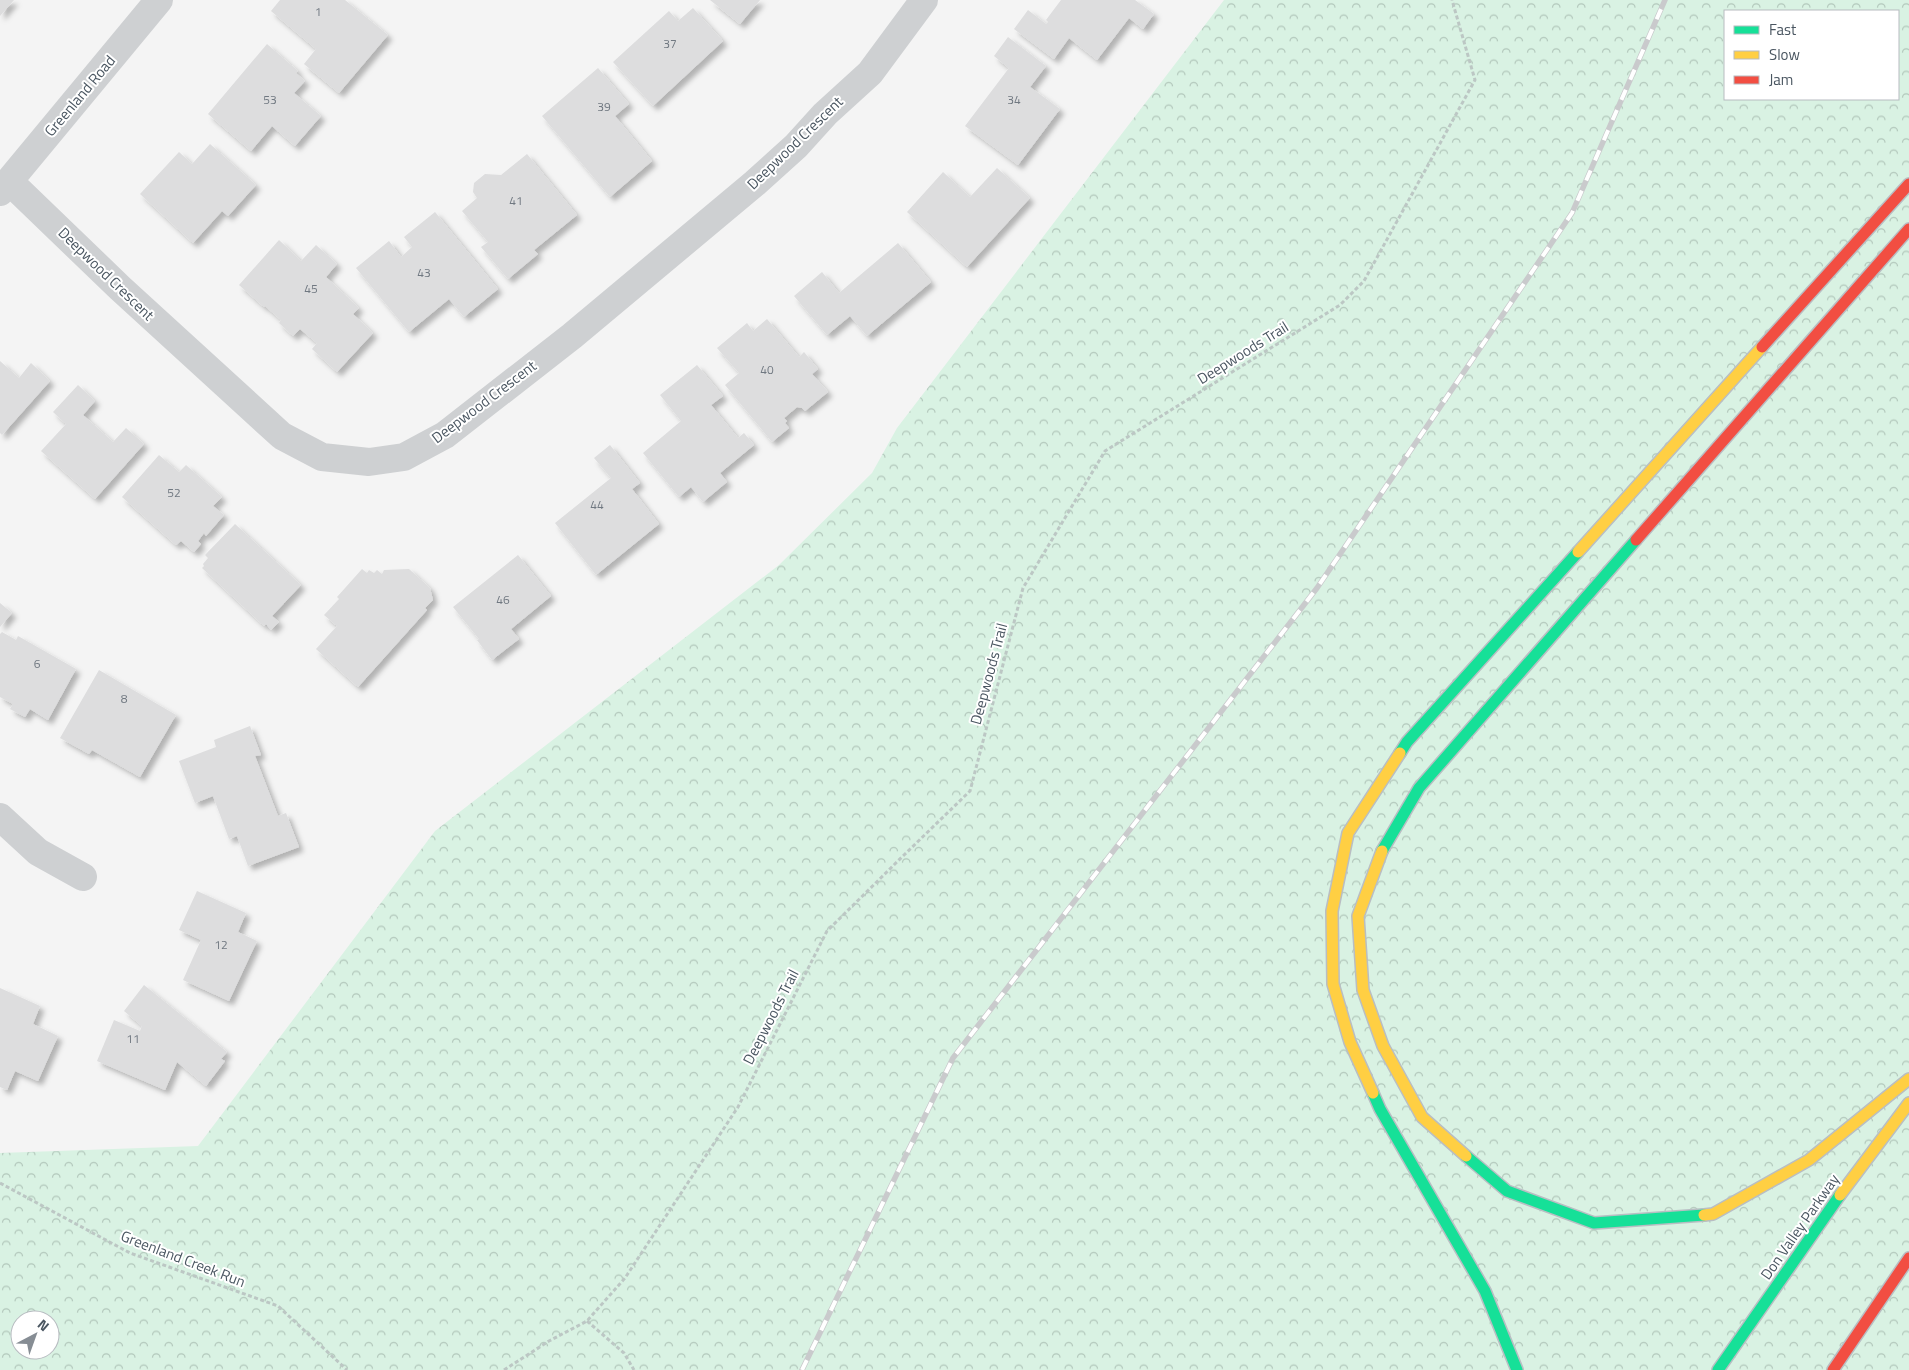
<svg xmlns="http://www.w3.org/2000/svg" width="1909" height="1370" font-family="'Titillium Web',sans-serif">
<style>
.forest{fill:url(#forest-crowns);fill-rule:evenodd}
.building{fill:#ddddde;filter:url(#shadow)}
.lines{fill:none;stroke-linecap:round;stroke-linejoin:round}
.fast-casing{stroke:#b9bec3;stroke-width:14}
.slow-casing{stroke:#b9bec3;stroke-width:14}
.jam-casing{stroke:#b9bec3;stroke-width:14}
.path{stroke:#bcc7c4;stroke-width:3;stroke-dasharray:4 2.5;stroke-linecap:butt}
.street{stroke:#ced0d2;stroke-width:28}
.fast{stroke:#16e098;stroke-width:11}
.slow{stroke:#ffcf43;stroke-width:11}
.jam{stroke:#f24e42;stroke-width:11}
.rail-casing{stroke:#c9cacc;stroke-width:5.5}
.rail{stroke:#fff;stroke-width:4;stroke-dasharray:11;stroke-linecap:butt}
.labels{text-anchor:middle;stroke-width:4;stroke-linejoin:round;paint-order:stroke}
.number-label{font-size:12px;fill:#707881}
.street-label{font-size:15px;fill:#4a5661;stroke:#fff}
</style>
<defs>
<pattern id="forest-crowns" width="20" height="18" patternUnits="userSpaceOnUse" patternTransform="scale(1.25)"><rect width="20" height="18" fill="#d9f2e3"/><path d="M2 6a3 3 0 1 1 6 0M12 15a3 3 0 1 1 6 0" fill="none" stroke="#b2c7bb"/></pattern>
<filter id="shadow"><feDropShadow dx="4.5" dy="4.5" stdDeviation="2.5" flood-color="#0004"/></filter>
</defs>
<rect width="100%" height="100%" fill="#f4f4f4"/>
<path class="forest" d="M1224,0h685v1370h-1909v-217l198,-7 237,-315 344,-266 93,-92 25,-45zM1725,11h173v88h-173zM20,1320h30v30h-30z"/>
<path class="building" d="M0,0h14l-14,16z
M280,0h65l43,35 -49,58 -35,-29 12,-15 -45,-38z
M710,0h50l-20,24z
M1061,0h74l19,14 -11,15 -14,-11 -32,42 -28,-22 -15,21 -40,-30 14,-19 18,14 2,-2 -2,-2z
M693,8l30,33 -70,65 -40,-44 56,-51 9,10z
M1008,37l38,29 -16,21 30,22 -42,56 -53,-39 44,-58 -15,-12z
M267,44l31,27 -2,2 9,8 -11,12 27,23 -26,30 -23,-20 -21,25 -43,-37z
M598,68l31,36 -14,12 37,45 -42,36 -68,-81z
M210,144l46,41 -28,31 -6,-5 -29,32 -53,-49 39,-42 13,12z
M527,154l50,61 -43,35 4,4 -30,25 -27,-32 7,-5 -26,-31 15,-13 -4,-6 1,-9 11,-9 16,1z
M997,168l33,30 -63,69 -60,-55 36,-40 27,25z
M435,212l63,77 -34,28 -15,-18 -40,33 -53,-64 33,-27 12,16 11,-10 -8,-10z
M279,240l22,21 15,-16 21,19 -11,13 33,31 -6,6 20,19 -36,39 -25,-23 5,-6 -17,-14 -7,7 -14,-13 2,-3 -16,-14 -1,1 -25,-22z
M898,243l33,39 -64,54 -17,-20 -23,19 -33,-39 28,-24 17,21z
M767,319l32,38 5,-5 14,17 -6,5 16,18 -23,19 -3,-3 -5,-1 -13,11 3,3 -2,2 4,5 -17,14 -47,-57 14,-12 -22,-25 30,-25 6,8z
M0,361l19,17 12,-15 19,18 -48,54 -2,-2z
M697,365l26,31 -12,9 27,33 6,-5 10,12 -34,28 7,9 -24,20 -12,-15 -12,10 -36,-44 38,-32 -21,-26z
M78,385l17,16 -12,14 30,27 13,-14 18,16 -49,55 -54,-48 25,-27 -13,-12z
M610,445l30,38 -8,6 27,35 -63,51 -41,-52 56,-45 -17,-20z
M159,455l20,17 7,-7 36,32 -9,9 11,9 -18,21 -2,-3 -6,8 3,3 -7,8 -13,-11 -5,4 -54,-48z
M235,524l66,61 -29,31 7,6 -8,8 -5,-6 -2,2 -62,-58 2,-2 -1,-2 5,-6 -3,-3z
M518,555l33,41 -40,33 8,10 -27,21 -15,-20 2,-1 -26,-32z
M362,569l5,4 2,-3 5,3 3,-3 5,4 2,-4 25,-1 21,19 3,12 -8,8 2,2 -69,77 -42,-38 21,-23 -13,-11 15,-16 -2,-2z
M0,603l12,10 -12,14z
M2,632l14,8 2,-4 58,33 -28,51 -18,-11 -5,8 -15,-8 3,-5 -13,-7v-63z
M99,670l77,45 -36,62 -48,-27 -3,4 -29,-16z
M250,726l11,29 -6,1 23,60 8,-3 13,34 -51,19 -11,-30 -8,3 -16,-43 -18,7 -16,-42 37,-14 -2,-7z
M197,891l49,22 -8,19 19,9 -28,60 -46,-21 18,-40 -22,-10z
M144,985l83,67 -6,7 4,2 -19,25 -29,-24 -12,28 -68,-29 17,-41 26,11 2,-5 -18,-15z
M0,988l40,18 -7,18 25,12 -20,45 -23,-10 -8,19 -7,-3z"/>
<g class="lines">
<g class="fast-casing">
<path id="fast" d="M1400,753l7,-11 171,-190
M1382,851l37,-63 217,-248
M1373,1093l7,16 105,182 32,79
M1466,1156l41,35 87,32 110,-8
M1718,1370l122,-175"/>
</g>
<g class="slow-casing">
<path id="slow" d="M1578,552l184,-205
M1382,851l-24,65 5,74 20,56 39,71 44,39
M1373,1093l-23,-51 -17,-58 -1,-73 16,-78 52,-80
M1840,1195l69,-92
M1704,1215l9,-1 96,-54 100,-81"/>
</g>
<g class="jam-casing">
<path id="jam" d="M1762,347l147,-163
M1636,540l273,-311
M1833,1370l76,-112"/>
</g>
<path class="path" d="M0,1183l130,70 148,53 69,64
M587,1321l37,32 10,17
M504,1370l45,-29 38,-20 38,-43 113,-171 89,-176 77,-76 66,-64 53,-203 82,-137 235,-146 24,-24 111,-201 -23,-80"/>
<path class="street" d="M9,181l111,107 162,148 40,21 47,5 35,-5 41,-22 127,-99 183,-153 41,-37 29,-32 45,-41 54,-73
M0,192l159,-192
M0,817l38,35 45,25"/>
<use href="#fast" class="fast"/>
<use href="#slow" class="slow"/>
<use href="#jam" class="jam"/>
<g class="rail-casing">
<path id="rail" d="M802,1370l151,-312 364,-470 255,-375 93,-213"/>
</g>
<use href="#rail" class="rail"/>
</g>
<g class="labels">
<g class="number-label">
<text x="318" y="16">1</text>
<text x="670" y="48">37</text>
<text x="270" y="104">53</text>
<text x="1014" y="104">34</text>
<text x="604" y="111">39</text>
<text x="516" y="205">41</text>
<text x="424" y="277">43</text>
<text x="311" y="293">45</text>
<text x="767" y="374">40</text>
<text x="174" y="497">52</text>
<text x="597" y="509">44</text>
<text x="503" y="604">46</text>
<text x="37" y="668">6</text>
<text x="124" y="703">8</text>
<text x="221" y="949">12</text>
<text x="133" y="1043">11</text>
</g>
<g class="street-label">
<text transform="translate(80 96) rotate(-50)" y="5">Greenland Road</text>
<text transform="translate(795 143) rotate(-44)" y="5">Deepwood Crescent</text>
<text transform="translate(106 274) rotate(44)" y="5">Deepwood Crescent</text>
<text transform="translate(1243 353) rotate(-32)" y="5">Deepwoods Trail</text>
<text transform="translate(484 402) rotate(-37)" y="5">Deepwood Crescent</text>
<text transform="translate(989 674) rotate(-75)" y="5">Deepwoods Trail</text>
<text transform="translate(771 1017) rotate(-63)" y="5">Deepwoods Trail</text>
<text transform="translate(1800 1227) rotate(-55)" y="5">Don Valley Parkway</text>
<text transform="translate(183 1259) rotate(21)" y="5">Greenland Creek Run</text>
</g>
</g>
<rect x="1724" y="10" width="175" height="90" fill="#ffffff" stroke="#b7bbc0"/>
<rect x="1734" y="26" width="25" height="8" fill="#16e098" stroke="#b7bbc0"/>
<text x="1769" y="35" font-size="15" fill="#4a5661">Fast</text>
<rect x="1734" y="51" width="25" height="8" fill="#ffcf43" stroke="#b7bbc0"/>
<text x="1769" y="60" font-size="15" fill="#4a5661">Slow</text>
<rect x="1734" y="76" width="25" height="8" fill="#f24e42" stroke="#b7bbc0"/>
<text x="1769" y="85" font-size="15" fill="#4a5661">Jam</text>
<g transform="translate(35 1335) rotate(41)"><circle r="24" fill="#ffffff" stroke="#b7bbc0"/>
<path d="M0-4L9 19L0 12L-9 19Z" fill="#868d94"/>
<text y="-8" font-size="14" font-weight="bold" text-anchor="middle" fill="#4a5661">N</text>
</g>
</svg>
